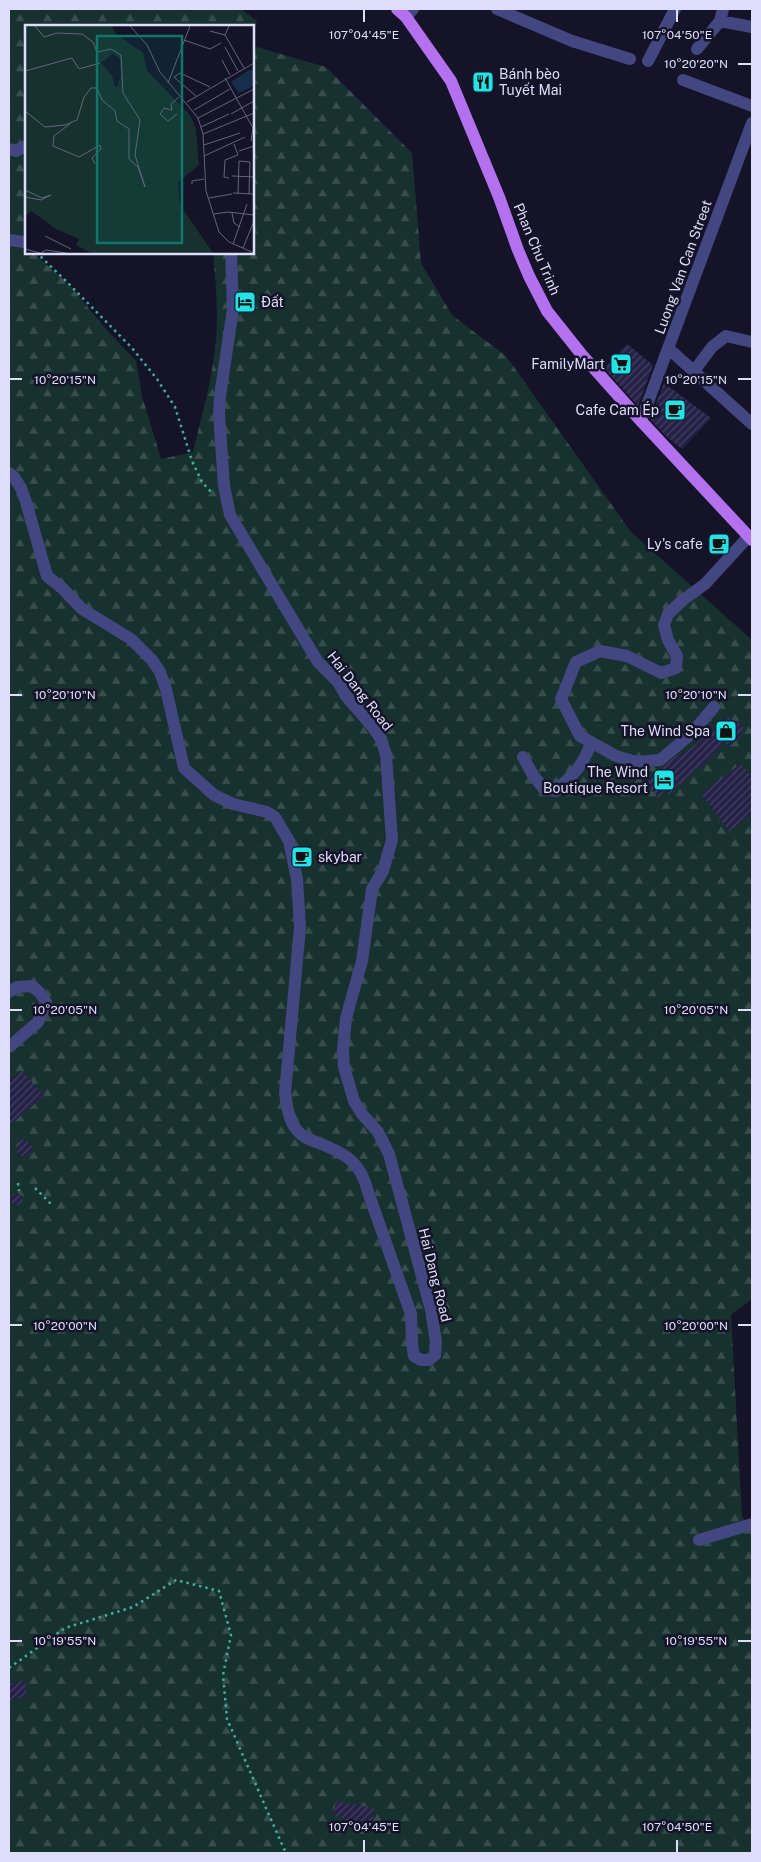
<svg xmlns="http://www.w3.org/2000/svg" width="761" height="1862" font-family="'Public Sans',sans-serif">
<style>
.forest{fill:url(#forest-firs)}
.building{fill:url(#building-hatch)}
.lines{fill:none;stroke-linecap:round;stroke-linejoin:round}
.path{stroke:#3eaf9e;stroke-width:2.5;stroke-dasharray:2.5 4;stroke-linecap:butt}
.minor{stroke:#434781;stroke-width:12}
.major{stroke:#b471ef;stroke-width:12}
.ticks{fill:none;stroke:#dedefb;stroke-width:2}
.labels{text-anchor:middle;stroke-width:5;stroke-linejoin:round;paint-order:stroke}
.poi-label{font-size:14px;fill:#dedefb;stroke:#151328;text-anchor:end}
.street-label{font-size:14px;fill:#dedefb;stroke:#151328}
.inset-road{fill:none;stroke:#65647c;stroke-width:1}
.view{fill:#0f766e;fill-opacity:0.15;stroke:#0f766e;stroke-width:2.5}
.inset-edge{fill:none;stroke:#dedefb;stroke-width:2.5}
.ticks-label{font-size:12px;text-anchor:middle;fill:#dedefb;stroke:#151328;stroke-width:5;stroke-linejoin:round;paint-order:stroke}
</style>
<defs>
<pattern id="forest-firs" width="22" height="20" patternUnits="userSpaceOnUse" patternTransform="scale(1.25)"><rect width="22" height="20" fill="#17312e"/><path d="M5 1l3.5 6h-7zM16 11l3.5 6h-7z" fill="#384e4d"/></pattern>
<pattern id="building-hatch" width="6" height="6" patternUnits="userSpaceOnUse" patternTransform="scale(1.25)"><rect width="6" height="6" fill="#252147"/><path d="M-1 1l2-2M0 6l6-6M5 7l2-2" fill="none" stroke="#444162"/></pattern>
</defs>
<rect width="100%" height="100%" fill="#151328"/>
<path class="forest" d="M9,9h232l16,12 -4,14 -1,-9h-226v226l7,1 35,30 37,45 31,33 6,35 19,63 32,-7c8,-34 18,-68 22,-103 4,-32 1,-65 -2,-96l39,-1 1,-206 73,21 86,86 9,110 31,52 54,41 125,176 121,108v659l-21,16 11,201 10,17v320h-743z"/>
<path class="building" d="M627,344l26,21 -15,41 -34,-38z
M664,383l47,35 -29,31 -15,-12 -17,-18z
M727,716l5,5 3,-2 9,9 -4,4 3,2 -13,13 -5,-5 -25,27 -2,-2 -17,19 -3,-2 -9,11 -5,-4 -5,6 -14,-12 10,-13 2,2 5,-7 21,-16 3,2z
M741,763l11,15v35l-23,18 -28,-37z
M21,1070l23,26 -35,30v-45z
M20,1137l10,6 2,3v5l-4,5h-8l-3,-4v-4z
M11 1199a6 6 0 1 1 12 0a6 6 0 1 1-12 0Z
M25,1680l2,17 -18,3v-16z
M336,1801l38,7 -2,15 -39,-7z"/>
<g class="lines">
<path class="path" d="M36,252l32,31 64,65 25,31 18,28 17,54 10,21 10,11
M18,1183l1,8
M35,1188l18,18
M9,1668l56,-40 68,-21 43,-27 43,11 12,44 -8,40 4,44 57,130 3,4"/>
<path class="minor" d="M497,9l75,32 58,18
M406,17l7,-8
M720,21l32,6
M697,49l23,-28 3,-12
M648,61l27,-52
M683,80l69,26
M9,149l7,2 10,-5
M9,240l15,2
M668,348l84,76
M694,371l18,-24 14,-11 26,6
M641,421l111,-298
M9,473l5,4 7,11 5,14 21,74 15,12 20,21 49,30 21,21 8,12 6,17 18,79 30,27 19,9 34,8 8,5 14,24 8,38 3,48 -15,166c2,13 3,25 11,36 6,8 14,11 23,14 27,11 42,19 49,49l43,122 1,30 2,12 7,4h8l6,-5 1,-13 -5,-32 -42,-156 -11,-22 -16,-18 -8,-13 -10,-34 -1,-17 3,-32 16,-57 10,-72 11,-18 9,-31 -6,-85 -5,-16 -9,-13 -26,-30 -8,-14 -20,-20 -88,-147 -6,-29 -5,-72 1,-18 13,-87 -2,-57
M714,707l-23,27 -31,26 -24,2 -20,-6 -36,-20 -19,-37 15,-37 24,-11 27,5 34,17 15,-5 1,-12 -9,-16 -4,-15 4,-11 15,-14 22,-16 44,-48
M523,757l10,18 11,14 12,2c18,-18 26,-23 35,-48
M9,992l8,-5 15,-1 8,7 6,9 -8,20 -29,25
M699,1540l53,-16"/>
<path class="major" d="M397,9l9,8 45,64 48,116 19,53 11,26 18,35 35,44 59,66 111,119"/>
</g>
<path class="ticks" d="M364,10v12M677,10v12M738,64h13M10,379h12M738,379h13M10,695h12M738,695h13M10,1010h12M738,1010h13M10,1325h12M738,1325h13M10,1641h12M738,1641h13M364,1840v12M677,1840v12"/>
<defs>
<g id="restaurant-square" transform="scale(1.125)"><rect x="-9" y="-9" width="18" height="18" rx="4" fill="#1fe5e6" stroke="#151328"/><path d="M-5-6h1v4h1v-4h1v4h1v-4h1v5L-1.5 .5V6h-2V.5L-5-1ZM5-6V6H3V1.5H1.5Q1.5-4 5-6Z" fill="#111"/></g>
<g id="hotel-square" transform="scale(1.125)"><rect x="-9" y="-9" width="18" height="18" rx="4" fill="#1fe5e6" stroke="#151328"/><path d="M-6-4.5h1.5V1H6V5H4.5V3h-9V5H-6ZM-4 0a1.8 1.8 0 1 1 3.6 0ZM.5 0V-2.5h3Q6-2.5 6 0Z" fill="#111"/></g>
<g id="supermarket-square" transform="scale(1.125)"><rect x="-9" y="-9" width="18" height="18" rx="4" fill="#1fe5e6" stroke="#151328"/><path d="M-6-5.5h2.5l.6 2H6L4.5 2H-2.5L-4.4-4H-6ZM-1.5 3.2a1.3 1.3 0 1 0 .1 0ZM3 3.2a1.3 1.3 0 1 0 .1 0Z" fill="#111"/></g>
<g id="cafe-square" transform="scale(1.125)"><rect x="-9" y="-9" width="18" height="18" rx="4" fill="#1fe5e6" stroke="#151328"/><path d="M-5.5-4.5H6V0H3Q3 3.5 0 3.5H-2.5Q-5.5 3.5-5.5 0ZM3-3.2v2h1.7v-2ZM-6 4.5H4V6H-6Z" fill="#111"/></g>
<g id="shop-square" transform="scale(1.125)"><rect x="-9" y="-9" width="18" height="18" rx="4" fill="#1fe5e6" stroke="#151328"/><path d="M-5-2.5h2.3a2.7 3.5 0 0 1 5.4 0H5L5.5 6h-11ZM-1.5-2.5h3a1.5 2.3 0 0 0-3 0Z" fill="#111"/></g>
</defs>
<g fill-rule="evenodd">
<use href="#restaurant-square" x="483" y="82"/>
<use href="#hotel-square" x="245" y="302"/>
<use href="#supermarket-square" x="621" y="364"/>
<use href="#cafe-square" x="675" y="410"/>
<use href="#cafe-square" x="719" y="544"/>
<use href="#shop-square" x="726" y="731"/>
<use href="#hotel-square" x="664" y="780"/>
<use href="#cafe-square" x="302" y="857"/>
</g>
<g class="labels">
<g class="poi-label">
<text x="499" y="79" text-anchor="start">Bánh bèo<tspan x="499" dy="16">Tuyết Mai</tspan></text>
<text x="261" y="307" text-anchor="start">Đất</text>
<text x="605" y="369">FamilyMart</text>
<text x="659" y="415">Cafe Cam Ép</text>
<text x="703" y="549">Ly's cafe</text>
<text x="710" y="736">The Wind Spa</text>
<text x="648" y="777">The Wind<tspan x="648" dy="16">Boutique Resort</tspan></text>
<text x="318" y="862" text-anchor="start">skybar</text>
</g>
<g class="street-label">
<text transform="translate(537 249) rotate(67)" y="5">Phan Chu Trinh</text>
<text transform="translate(683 267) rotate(-70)" y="5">Luong Van Can Street</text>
<text transform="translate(360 691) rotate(52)" y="5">Hai Dang Road</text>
<text transform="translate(435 1275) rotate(76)" y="5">Hai Dang Road</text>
</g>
</g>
<g transform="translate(25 25)">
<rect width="229" height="229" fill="#151328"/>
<path d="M0,1h87l3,7 28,20 4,18 43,44 6,14 3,36 -21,17 2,23 33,48h-122l-15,-8 3,-6 -23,-10 -25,-18 -6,5zM88,28l7,6 1,15 -3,12 -3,1 -3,-11 -11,-13z" fill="#17312e" fill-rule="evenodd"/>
<path d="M224,45h5v16l-15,7 -8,-11z" fill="#152e4a"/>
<path class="inset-road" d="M105,1l17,19 13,27 38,46 5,16 3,57 13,41 10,10 25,11M204,1l-4,9 19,33M185,6l15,4M159,15l26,9 11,-6M200,22l13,24M197,35l8,15M0,46l47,-13 7,11 21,-6M149,52l6,-4 30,14M149,52l22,19M200,53l28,50 -2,13M143,58l22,-57M162,77l67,-39M169,85l36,-21M0,86l20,16 20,-2 12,-5 7,-23 7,-9h6l5,12 13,11 2,10 12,8v30l9,8 7,20 -10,-32 5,-35 -17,-27 -2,-38 -10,-6 -14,3 -4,-10 -11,-8 -25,-1 -13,4 -9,-11M152,89l-9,7 -8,-7 4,-6 8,2 -1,-6 8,-7M206,89l23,-13M173,93l56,-29M46,98l-17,13 -1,10 26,11 21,-12 1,4 -9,9 3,6M176,102l28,-13M178,109l51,-21M179,120l36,-12M214,126l15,-5M179,131l41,-19M207,151l22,1M204,153l-5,-1 1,-17 13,-5 -4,-11M167,159v-3l12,-2M0,165l17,8 9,-3 -10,5 -16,-3M208,168l21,1M213,168l1,-32 11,1 -1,32M184,173l23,-4M207,188l2,10 6,4M189,189l14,-2 26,3M20,211l26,13M208,219l14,-40M218,223l11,-27M0,224l15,4M16,228l5,-3 20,3"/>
<path class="view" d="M72,11h85v207h-85z"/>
<rect width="229" height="229" class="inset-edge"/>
</g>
<g class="ticks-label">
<text x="364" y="39">107°04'45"E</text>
<text x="677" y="39">107°04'50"E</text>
<text x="696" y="68">10°20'20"N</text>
<text x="65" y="384">10°20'15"N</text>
<text x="696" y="384">10°20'15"N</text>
<text x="65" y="699">10°20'10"N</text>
<text x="696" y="699">10°20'10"N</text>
<text x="65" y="1014">10°20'05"N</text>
<text x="696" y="1014">10°20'05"N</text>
<text x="65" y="1330">10°20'00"N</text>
<text x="696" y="1330">10°20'00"N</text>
<text x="65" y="1645">10°19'55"N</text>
<text x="696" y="1645">10°19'55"N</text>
<text x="364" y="1831">107°04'45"E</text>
<text x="677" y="1831">107°04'50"E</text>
</g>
<rect width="761" height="1862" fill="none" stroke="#dedefb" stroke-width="20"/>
</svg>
